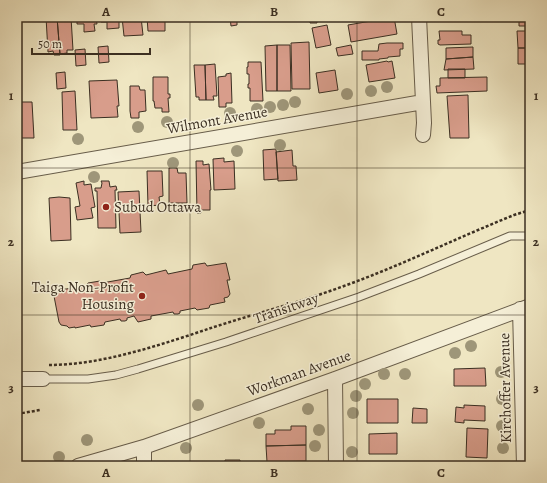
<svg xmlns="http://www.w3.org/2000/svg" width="547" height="483" font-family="Alegreya,serif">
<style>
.building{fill:#d89d8b;stroke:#3b2f22}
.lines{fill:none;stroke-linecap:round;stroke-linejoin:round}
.service-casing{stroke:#685d4a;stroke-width:9}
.minor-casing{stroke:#685d4a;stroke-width:16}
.path{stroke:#3b2f22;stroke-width:2.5;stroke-dasharray:3 2;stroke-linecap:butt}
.service{stroke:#f5efd7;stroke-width:7}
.minor{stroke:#f5efd7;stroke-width:14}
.tree{fill:#9e9679}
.grid{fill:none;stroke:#3b2f22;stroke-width:1;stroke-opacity:0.55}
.poi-dot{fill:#8f2418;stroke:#f5efd7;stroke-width:1.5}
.labels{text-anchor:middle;stroke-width:3;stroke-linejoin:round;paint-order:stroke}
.street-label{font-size:15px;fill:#3b2f22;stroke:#f5efd7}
.poi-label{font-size:15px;fill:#3b2f22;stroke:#f5efd7;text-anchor:start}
.neatline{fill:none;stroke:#3b2f22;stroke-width:1.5}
.grid-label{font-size:13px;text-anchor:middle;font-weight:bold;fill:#3b2f22}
</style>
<rect width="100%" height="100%" fill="#efe6c2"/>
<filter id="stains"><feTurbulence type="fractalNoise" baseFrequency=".005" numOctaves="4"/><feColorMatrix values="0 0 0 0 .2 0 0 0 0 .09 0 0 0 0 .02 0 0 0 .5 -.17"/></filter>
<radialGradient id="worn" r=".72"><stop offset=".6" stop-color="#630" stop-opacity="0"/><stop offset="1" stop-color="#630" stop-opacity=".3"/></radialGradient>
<path class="building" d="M46,17h11l3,38h-6l-1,-4 -5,1z
M57,17h14l2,33h-6v3l-7,1z
M77,17h19l1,7h-3l1,7 -11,1v-8h-7z
M101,17h18v11l-12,1v-7h-6z
M122,17h19l2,18 -19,1z
M147,17h18v14h-17z
M171,17h19v3l-19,1z
M224,17h13v8l-6,1 -1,-9z
M310,17h7v6h-7z
M394,17l3,17 -46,8 -3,-17z
M519,17h11v9h-11z
M327,25l4,20 -15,3 -4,-20z
M439,31h23v4h9v9l-31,1 -2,-1v-4h2z
M517,31h13v17h-12z
M309,42l1,47h-18l-1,-46z
M387,43h16v6h-3v7l-12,1v1l-9,1v1h-17v-9h16l1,-7z
M277,45v46h-11l-1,-45z
M277,45h13l1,46h-14z
M351,45l2,9 -15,2 -2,-8z
M108,46l1,16 -10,1 -1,-16z
M473,47v10l-27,2v-11z
M518,48h12v16h-12z
M85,49l1,16 -10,1 -1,-16z
M473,57l1,12 -30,1 2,-11z
M387,61l1,1 4,-1 3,17 -26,4 -3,-17z
M248,62h13l2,39h-13v-13h-2v-4h1v-10h-2v-7h1z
M215,64l2,32h-4l1,4h-8l-1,-35z
M194,65h11l1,35h-7v-3h-3z
M448,69h17v9h-17z
M335,70l3,20 -19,3 -3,-20z
M65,72l1,16 -9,1 -1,-16z
M231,73l1,30h-6v4h-7l-1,-30 8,-1v-2z
M153,77h15v17h2v4h-2l1,14h-7v-4h-7l-1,-7h-1z
M487,77v14l-50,2 -1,-7h4v-8z
M117,80l2,26h-2l1,11 -27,1 -2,-37z
M130,86h9l1,4h5l1,21 -7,1v6h-8l-1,-7z
M526,87h4v16h-3z
M75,91l2,39h-14l-1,-38z
M468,95l1,43h-19l-3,-42z
M19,102h13l2,36h-14z
M527,106h3v12h-2z
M276,149l2,30 -14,1 -1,-30z
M292,150l1,16h3l1,14 -19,1 -2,-29z
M224,158v4l10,-1 1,28 -21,1 -1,-31z
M196,161h7v4l6,-1 2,26h-1v20h-9v3h-4z
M169,168h8l1,5h8l1,30h-18z
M147,171h15l1,25 -4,1 1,8 -12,1z
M84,181v4l7,-1 4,23 -4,1 2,10 -16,2 -2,-13 5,-1 -4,-23z
M101,181h8l1,6 6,-1 1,4h-2l1,38h-18l-1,-37h-2v-3h6l1,-5z
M139,191l2,41 -21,1 -2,-41z
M59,197l11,1 1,42 -20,1 -2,-43z
M205,263l2,3 19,-3 4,17h-3l3,14 -2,3 -4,1 1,4 -15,3 -1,3 -12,2 -2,-2 -15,3v2l-2,1h-4l-1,-2 -22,4v3l-13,3 -4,-6 -7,2v2l-2,1h-4l-1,-2 -15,3 -1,3 -13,2 -1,-2 -15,3v-1l-6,1 -2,-2 -6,-1 -2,-3 -6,-31 33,-5 2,-3 12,-2 2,2 28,-5 1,-3 12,-3 3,3 20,-5 2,4 24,-5 1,-4z
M485,368l1,18h-32v-17z
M367,399h31v24h-31z
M464,405l21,1v15l-21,-1v3l-9,-1 1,-15 8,1z
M413,408l14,1v14h-15z
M291,426h15v19l-40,1v-12h9v-4h16z
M467,428l21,1 -1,29 -21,-1z
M397,433v21h-28v-20z
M306,445v16l-39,1 -1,-16z
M225,460h15v6h-15z
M260,462h46v4h-46z
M408,462v4h-17v-3z
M444,463h24v3h-24z"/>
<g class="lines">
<g class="service-casing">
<path id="service" d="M43,379h45l28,-4 22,-6 88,-27 133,-45 60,-23 91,-38h20"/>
</g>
<g class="minor-casing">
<path id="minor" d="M419,17l5,106 -1,12
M17,172l406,-70
M520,309l4,157
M17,379h26
M335,379l1,87
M144,447v19
M78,466l66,-19 191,-68 195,-73"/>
</g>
<path class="path" d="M49,365c54,0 114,-21 165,-38 43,-14 87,-25 130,-41 58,-21 113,-48 170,-71l16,-5
M17,414l23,-4"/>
<use href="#service" class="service"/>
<use href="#minor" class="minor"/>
</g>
<g class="tree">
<circle cx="387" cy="87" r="6"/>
<circle cx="371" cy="91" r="6"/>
<circle cx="347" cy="94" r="6"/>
<circle cx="295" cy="102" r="6"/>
<circle cx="283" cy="105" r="6"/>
<circle cx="270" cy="107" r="6"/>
<circle cx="257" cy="109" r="6"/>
<circle cx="230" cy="113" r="6"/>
<circle cx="167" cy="122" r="6"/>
<circle cx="138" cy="127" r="6"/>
<circle cx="78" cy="139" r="6"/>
<circle cx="280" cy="145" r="6"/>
<circle cx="237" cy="151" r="6"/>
<circle cx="173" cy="163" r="6"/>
<circle cx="94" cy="177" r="6"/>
<circle cx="471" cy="346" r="6"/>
<circle cx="455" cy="353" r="6"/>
<circle cx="501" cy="372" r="6"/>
<circle cx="384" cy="374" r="6"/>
<circle cx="405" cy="374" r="6"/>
<circle cx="365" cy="384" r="6"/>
<circle cx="356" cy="396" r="6"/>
<circle cx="502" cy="399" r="6"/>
<circle cx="198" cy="405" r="6"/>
<circle cx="308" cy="409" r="6"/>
<circle cx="353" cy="413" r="6"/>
<circle cx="259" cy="423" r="6"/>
<circle cx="502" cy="426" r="6"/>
<circle cx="319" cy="430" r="6"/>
<circle cx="87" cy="440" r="6"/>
<circle cx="315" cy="446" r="6"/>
<circle cx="186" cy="448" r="6"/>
<circle cx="503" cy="448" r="6"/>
<circle cx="352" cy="452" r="6"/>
<circle cx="59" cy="457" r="6"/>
</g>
<path class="grid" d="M190,17v449M357,17v449M17,168h513M17,315h513"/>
<g class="poi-dot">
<circle cx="106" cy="207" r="4"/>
<circle cx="142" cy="296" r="4"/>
</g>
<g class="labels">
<g class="street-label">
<text transform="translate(217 120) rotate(-10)" y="5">Wilmont Avenue</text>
<text transform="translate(286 308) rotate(-19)" y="5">Transitway</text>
<text transform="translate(299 373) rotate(-20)" y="5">Workman Avenue</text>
<text transform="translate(505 388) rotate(-91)" y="5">Kirchoffer Avenue</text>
</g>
<g class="poi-label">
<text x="114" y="212">Subud Ottawa</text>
<text x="134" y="292" text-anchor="end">Taiga Non-Profit<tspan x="134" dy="17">Housing</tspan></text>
</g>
</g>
<rect width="547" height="483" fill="none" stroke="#efe6c2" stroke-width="44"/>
<path d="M32 48v6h118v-6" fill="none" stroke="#3b2f22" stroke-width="2"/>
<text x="38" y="48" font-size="12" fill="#3b2f22" stroke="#f5efd7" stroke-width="3" paint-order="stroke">50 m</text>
<rect x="22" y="22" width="503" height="439" class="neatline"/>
<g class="grid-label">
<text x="106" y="16">A</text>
<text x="274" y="16">B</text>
<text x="441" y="16">C</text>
<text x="11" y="100">1</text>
<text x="536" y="100">1</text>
<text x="11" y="246">2</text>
<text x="536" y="246">2</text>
<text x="11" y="392">3</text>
<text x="536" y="392">3</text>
<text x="106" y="477">A</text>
<text x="274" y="477">B</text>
<text x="441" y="477">C</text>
</g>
<rect width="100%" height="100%" filter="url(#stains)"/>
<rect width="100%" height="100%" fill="url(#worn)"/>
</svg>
